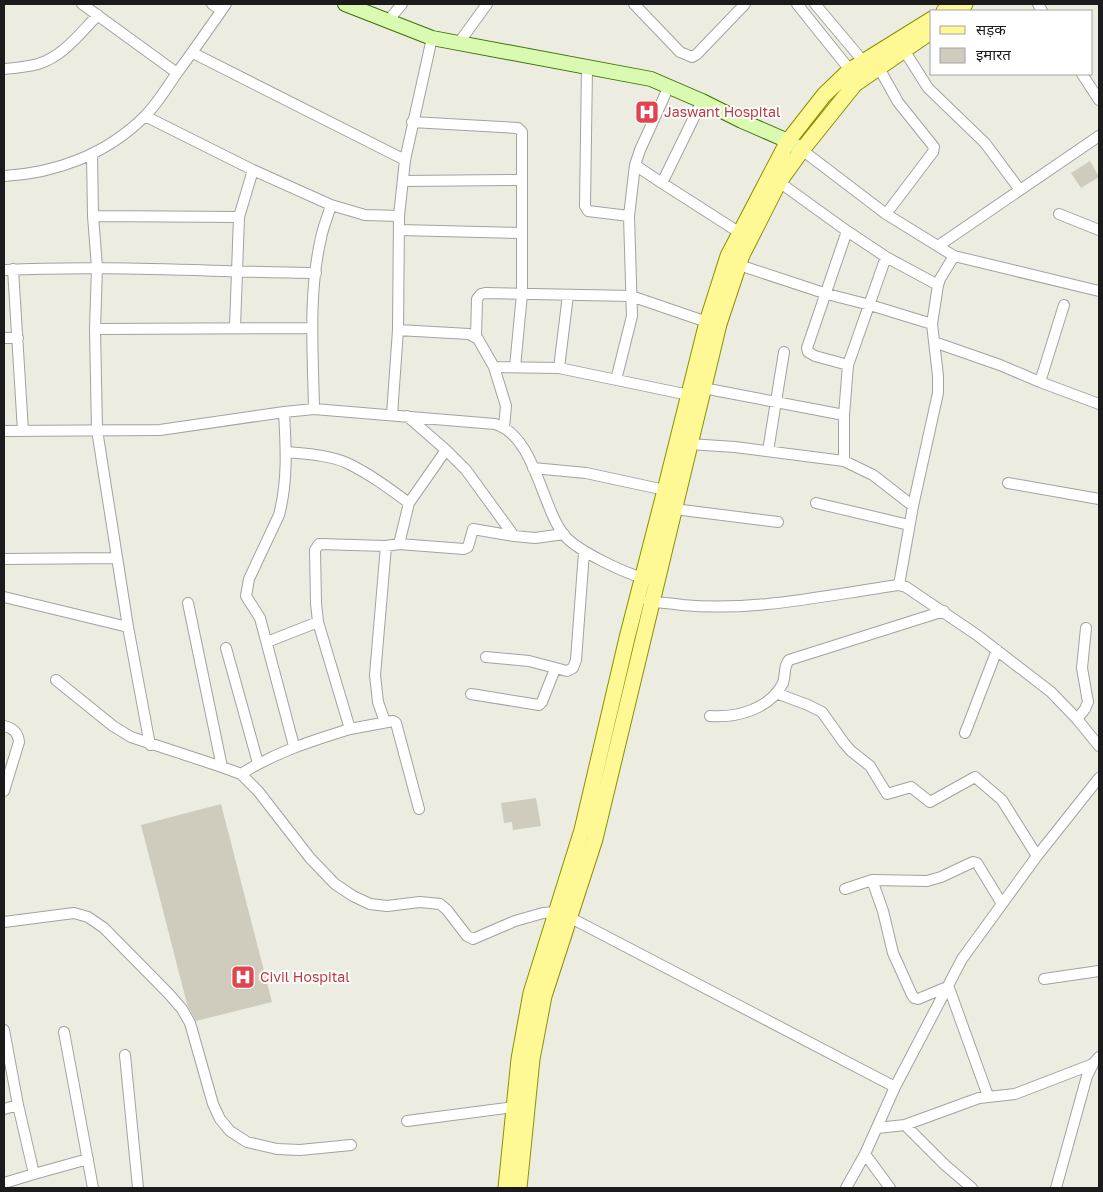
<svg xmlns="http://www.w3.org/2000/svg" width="1103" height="1192" font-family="'Golos Text','Noto Sans Devanagari',sans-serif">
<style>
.building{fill:#cfccbd}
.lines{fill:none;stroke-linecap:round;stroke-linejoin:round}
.street-casing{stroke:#a2a2a2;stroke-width:12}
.secondary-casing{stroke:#3a7102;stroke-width:16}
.primary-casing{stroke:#899100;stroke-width:17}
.street{stroke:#fff;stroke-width:10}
.secondary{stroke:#d9fab0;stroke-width:14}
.primary{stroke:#fef994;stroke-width:15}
.labels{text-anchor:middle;stroke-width:4;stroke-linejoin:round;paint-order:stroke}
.health-label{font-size:14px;fill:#be3a42;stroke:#fff;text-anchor:start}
</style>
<rect width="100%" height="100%" fill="#ecede0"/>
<path class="building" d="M644,103l8,3 -6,13 -7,-3z
M1090,161l9,16 -18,11 -10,-15z
M536,798l5,28 -28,4 -1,-8 -8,1 -3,-20z
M221,804l51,198 -76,19 -9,-17 -46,-179z"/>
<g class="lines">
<g class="street-casing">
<path id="street" d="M82,4l95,69
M212,4l9,6
M634,4l46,48 12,5 5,-3 48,-50
M797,4l53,66
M815,4l48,57
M1038,4l4,7
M388,21l14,-17
M458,44l29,-40
M904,50l24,38 57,55 35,47
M193,53l212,107
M587,67l-2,139 3,5 41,5
M879,68l19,34 36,45 -1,5 -47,62
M4,69c11,-1 23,-2 34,-5 26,-8 42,-31 60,-49
M1082,74l17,26
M702,101l-40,82 78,50
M145,116l108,54 78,35 34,10 34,1
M412,122l106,6 4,4v162l-7,73
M802,150l84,64 68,42 145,35
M92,154l1,62 4,51 -2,62 2,101 31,197 22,118
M635,165l27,18
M4,176c53,-3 103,-22 141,-60 13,-13 22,-29 32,-43 17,-23 33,-46 49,-69
M403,181l119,-1
M779,182l68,49 39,26 52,28
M1059,214l40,16
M93,216l146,1
M399,230l122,3
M847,231l-40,117 1,4 7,4 33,9
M938,246l161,-110
M739,265l88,29 43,11 62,19
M13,269l10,162
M4,270c104,-5 208,2 312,3
M568,295l-9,73 130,27
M235,327l4,-110 14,-47
M95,329l217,-1
M398,330l71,4 9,5 16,28 12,39 -2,21
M476,337l1,-38 4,-5 4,-1 146,3 76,26
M4,338h14
M934,342l66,23 40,17 24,-77
M494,367l65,1
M616,380l16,-64 -3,-100 6,-51 5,-15 29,-64
M1040,382l59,22
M703,388l141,27v46
M314,409c-1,-56 -6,-115 7,-171 2,-11 7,-22 10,-33
M284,412c2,35 4,69 -5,103l-30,64 -3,17 14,22 34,128
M392,415l6,-85 1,-114 6,-56 27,-122
M844,415l4,-50 38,-108
M407,416l39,34 20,20 48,66 21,2 29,-4
M4,431l156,-1 124,-18 30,-3 181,15c40,12 46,82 69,111 13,16 64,40 84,44
M689,444l46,3 109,14 29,14 40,31
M768,451l16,-99
M286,452c20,2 43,3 61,11 23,11 43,26 62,40
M533,468l53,5 79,17
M1008,483l91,16
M816,503l93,22
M674,509l104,13
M399,544l10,-41 37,-53
M4,559l113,-1
M899,585l14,-79 25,-113v-17l-6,-52 6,-39 2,-6 14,-23
M4,597l124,30
M648,601c11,2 23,2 34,4 73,7 145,-10 217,-20l7,2 71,48 74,57 26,27 22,27
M188,603l34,164
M318,622l-2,-19 -1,-53 4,-6 67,2 13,-2 65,5 4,-2 5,-18 41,7
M267,642l51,-20 32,107 43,-8 3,2 23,86
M226,648l32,115
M486,657l43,4 38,10 6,-3 3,-8 8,-108
M56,680l57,46 18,11 91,30 19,7 17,17 52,67 25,26 18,12 17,8 17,2 33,-4 20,2 7,6 20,26 6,3 42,-18 28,-8 13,-1 13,5 326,170
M776,693l32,12 14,7 22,31 7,8 19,15 17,28 24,-7 19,15 45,-25 27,23 35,56
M471,694l68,11 3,-3 13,-33
M710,716c27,2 60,-7 73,-33 3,-8 0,-16 6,-23l155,-49
M1077,719l8,-10 3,-7 -6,-34 4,-40
M385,722l-7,-20 -3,-27 11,-129
M4,726c9,2 14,6 15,16l-15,49
M965,733l32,-83
M241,774c35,-22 70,-33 109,-45
M872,880l11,31 10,42 19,42 2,3 4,1 29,-12 2,1 39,108
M845,889l27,-9 55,1 14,-4 32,-15 4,1 25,41
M4,922l70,-9 14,4 16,11 65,66 13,15 8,14 23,81 7,15 10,12 17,11 30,7 23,1 51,-5
M1044,979l55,-8
M4,1030l14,75 16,69 -30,9
M64,1032l29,156
M125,1055l13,133
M4,1109l14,-4
M407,1121l107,-14 6,1
M905,1125l40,40 27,23
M877,1128l28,-3 74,-27 36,-4 78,-30
M865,1154l25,34
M34,1174l54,-15
M846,1188l19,-34 30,-67 67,-128 75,-103 62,-78
M1056,1188l31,-112 6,-12 6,-7"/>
</g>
<g class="secondary-casing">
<path id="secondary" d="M345,4l87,34 219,41 51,22 40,20 46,20 14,9"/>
</g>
<g class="primary-casing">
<path id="primary" d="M944,11l6,-4 15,-3
M506,1188l13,-129 12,-66 51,-163 45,-192 38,-148 42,-168 21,-66 60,-115 36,-46 26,-25 82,-51
M519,1188l13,-129 12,-63 51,-157 124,-515 23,-69 37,-73 23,-32 53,-66 77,-53"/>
</g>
<use href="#street" class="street"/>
<use href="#secondary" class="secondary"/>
<use href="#primary" class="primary"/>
</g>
<defs>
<g id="hospital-square" transform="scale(1.25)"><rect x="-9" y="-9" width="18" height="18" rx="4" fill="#e0444e" stroke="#fff"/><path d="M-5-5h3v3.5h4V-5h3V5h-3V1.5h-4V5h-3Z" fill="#fff"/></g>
</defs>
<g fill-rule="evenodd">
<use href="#hospital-square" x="647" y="112"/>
<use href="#hospital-square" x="243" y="977"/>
</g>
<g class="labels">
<g class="health-label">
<text x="664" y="117">Jaswant Hospital</text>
<text x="260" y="982">Civil Hospital</text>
</g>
</g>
<rect width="1103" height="1192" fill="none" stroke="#1b1b1b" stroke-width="10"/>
<rect x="930" y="10" width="162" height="65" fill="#ffffff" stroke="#a4a4a4"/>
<rect x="940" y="26" width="25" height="8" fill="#fef994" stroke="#a4a4a4"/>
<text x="976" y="35" font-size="15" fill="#1b1b1b">सड़क</text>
<rect x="940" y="48" width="25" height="15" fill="#cfccbd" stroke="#a4a4a4"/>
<text x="976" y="60" font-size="15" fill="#1b1b1b">इमारत</text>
</svg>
